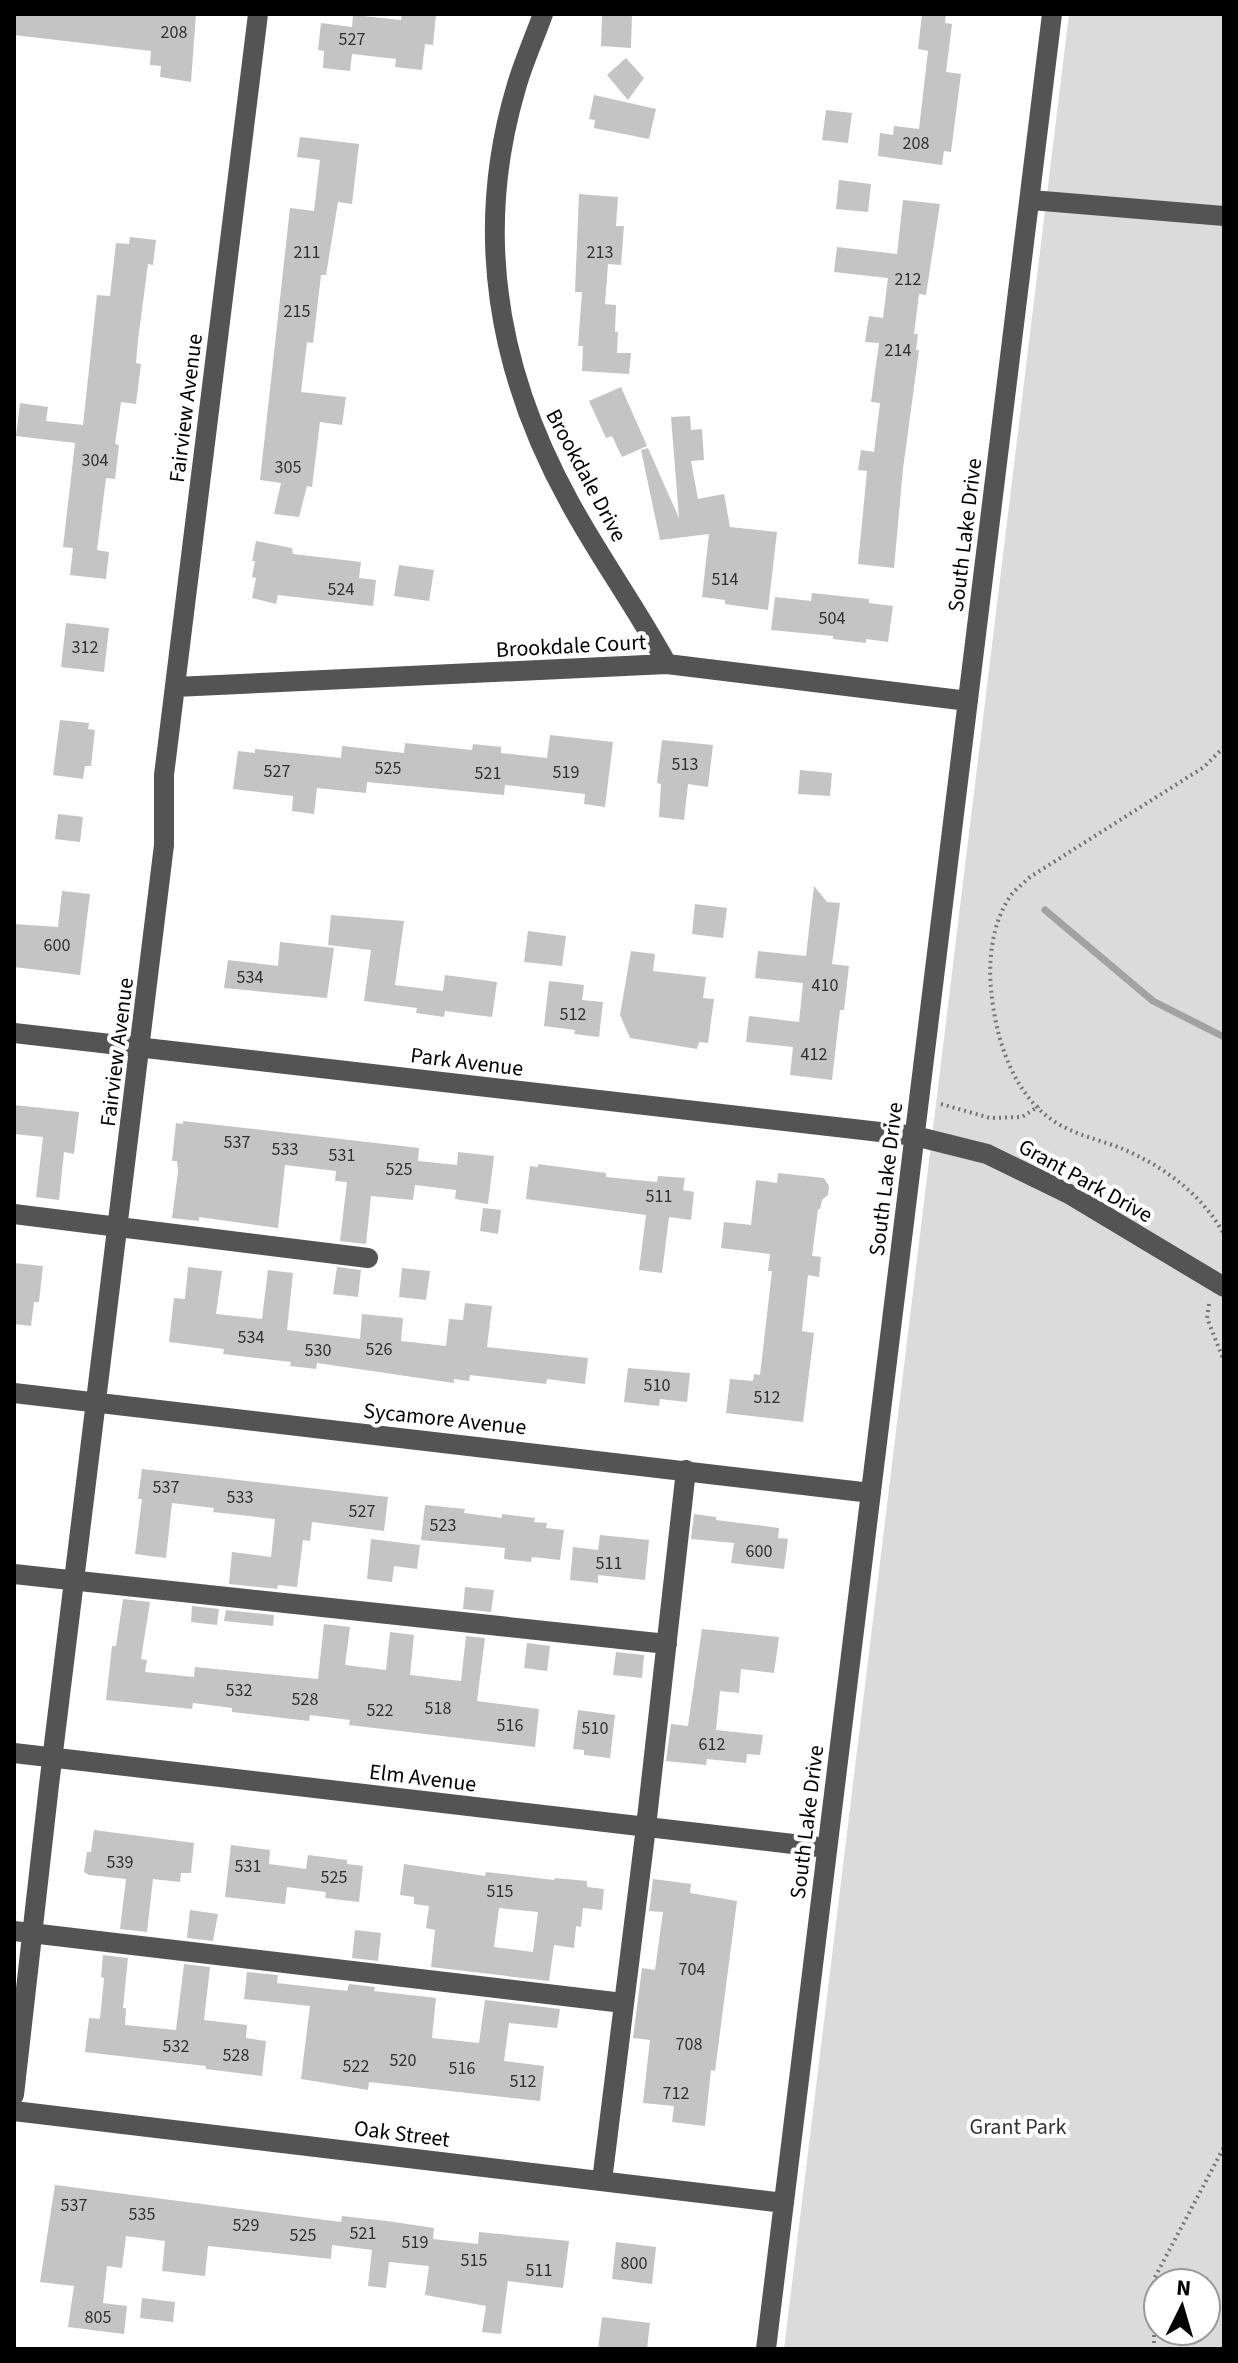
<svg xmlns="http://www.w3.org/2000/svg" width="1238" height="2363" font-family="'Source Sans 3',sans-serif">
<style>
.green{fill:#dbdbdb;fill-rule:evenodd}
.lines{fill:none;stroke-linecap:round;stroke-linejoin:round}
.stream{stroke:#a2a2a2;stroke-width:7}
.building{fill:#c4c4c4;fill-rule:evenodd}
.path{stroke:#767676;stroke-width:4;stroke-dasharray:2 4;stroke-linecap:butt}
.minor{stroke:#545454;stroke-width:20}
.labels{text-anchor:middle;stroke-width:8;stroke-linejoin:round;paint-order:stroke}
.number-label{font-size:18px;fill:#313131}
.street-label{font-size:22px;fill:#000;stroke:#fff}
.park-label{font-size:22px;fill:#323232;stroke:#fff}
</style>
<rect width="100%" height="100%" fill="#fff"/>
<path class="green" d="M1069,14h155v2335h-440zM1158,2283h48v48h-48z"/>
<g class="lines">
<path class="stream" d="M1045,910l108,91 71,36"/>
</g>
<path class="building" d="M14,14h182l-5,68 -31,-5 1,-11 -11,-1 1,-14 -137,-16z
M402,14h34l-3,31 -8,-1 -3,26 -27,-3 1,-8 -44,-5 -2,17 -27,-3 1,-17 -6,-1 3,-27 31,4 1,-12 48,5z
M602,14h30l-1,34 -30,-2z
M922,14h24l-1,9 7,1 -6,48 15,2 -10,78 -7,-1 -2,14 -64,-9 2,-23 13,2 1,-9 25,3 9,-78 -10,-2z
M626,58l18,20 -16,22 -21,-25z
M594,95l62,14 -7,30 -55,-11 1,-8 -6,-1z
M826,110l26,3 -4,30 -26,-3z
M300,137l59,7 -7,60 -14,-2 -12,73h-5l-8,68 -6,-1 -6,50 45,5 -4,28 -22,-3 -8,65 -5,-1 -8,31 -25,-3 7,-31 -21,-3 30,-272 24,3 6,-51 -23,-3z
M839,180l32,4 -3,28 -32,-3z
M579,194l39,3 -2,29h8l-3,39 -13,-1 -3,40 11,1 -1,27h3l-1,21h14l-2,21 -47,-3 1,-25h-5l4,-54h-7z
M903,200l37,4 -14,91 -7,-1 -5,40h4l-2,16h3l-16,119 -9,99 -36,-4 9,-93 -9,-1 3,-20 13,2 6,-49 -9,-1 8,-59 -14,-1 4,-26 14,2 5,-40 -54,-6 3,-25 60,7z
M130,237l26,3 -3,25 -5,-1 -10,76 -2,23 5,1 -5,40 -15,-2 -6,42 4,1 -4,34 -9,-1 -9,72 12,2 -3,27 -36,-4 3,-27 -10,-1 12,-104 -59,-7 4,-33 28,4 -2,14 37,4 14,-130 13,1 6,-53 13,1z
M621,387l26,59 -25,11 -10,-21 -6,2 -17,-37z
M690,416l1,14 11,-1 2,31 -13,1 7,38 26,-5 6,33 47,5 -9,78 -43,-6v-4l-23,-3 7,-63 -49,6 -19,-90 7,-2 31,70 -8,-101z
M256,541l36,7 1,6 68,8 -2,16 17,2 -3,26 -95,-11 -2,9 -24,-6 4,-20 -4,-1 3,-16h-3z
M399,565l35,5 -5,31 -35,-5z
M812,593l57,6v4l24,3 -5,36 -22,-3v4l-33,-4v-3l-62,-6 4,-33 36,4z
M66,623l43,5 -5,44 -43,-5z
M60,720l29,3 -1,6 7,1 -4,36h-6l-2,13 -30,-4z
M550,735l63,7 -8,65 -21,-3 1,-10 -80,-9 -1,10 -137,-13 -1,11 -49,-5 -3,26 -22,-3 1,-15 -60,-7 5,-38 17,2v-4l86,9 1,-12 62,7 1,-10 67,7 1,-6 28,3v6l46,5z
M662,740l51,5 -5,42 -20,-3 -4,36 -25,-3 2,-33 -4,-1z
M800,770l32,3 -2,23 -32,-2z
M58,814l25,3 -3,25 -25,-3z
M814,886l13,16 13,1 -8,61 17,2 -5,44h-4l-8,70 -42,-5 3,-28 -47,-5 3,-26 50,6 4,-39 -48,-5 3,-27 48,5z
M62,891l28,3 -10,81 -66,-8v-43l44,3z
M695,904l32,4 -4,30 -31,-4z
M331,915l73,6 -9,64 48,6 2,-16 52,7 -5,35 -47,-6 -1,6 -28,-4 1,-5 -53,-7 7,-51 -43,-5z
M528,931l38,5 -4,30 -38,-4z
M280,942l54,6 -7,50 -103,-10 4,-28 50,6z
M631,951l24,3 -2,17 53,6 -3,21 11,1 -6,44 -9,-1 -2,7 -67,-11 -10,-23z
M549,981l35,4 -2,15 21,2 -4,35 -25,-3 1,-4 -31,-4z
M14,1105l65,7 -5,42 -10,-2 -5,48 -23,-3 7,-60 -29,-3z
M183,1121l236,27 -1,13 39,4 1,-13 36,4 -6,48 -33,-5 1,-9 -41,-5 -2,15 -42,-4 -5,48 -26,-3 7,-59 -12,-1 1,-10 -51,-6 -7,63 -79,-11v4l-27,-3 6,-46 -1,-11h-5l4,-38 7,1z
M538,1164l68,9v4l51,5 1,-6 27,2 -2,12 11,2 -3,28 -22,-3 -7,56 -23,-3 7,-55 -120,-16 4,-33 8,1z
M778,1173l46,5 5,8 -1,9 -6,5 -2,9h-2l-6,47 9,1 -2,20 -11,-2 -6,56 12,2 -11,89 -77,-9 4,-34 23,2 1,-7 6,1 12,-104h-4l2,-17 -49,-6 3,-26 27,3 5,-45 21,3z
M483,1208l18,2 -3,24 -18,-3z
M14,1263l29,3 -4,36h-5l-3,24 -17,-2z
M188,1267l34,4 -6,43 46,5 6,-49 25,3 -6,57 73,9 2,-25 41,4 -2,23 45,5 3,-27 14,1 2,-17 27,3 -5,41 101,11 -3,26 -38,-5 -1,5 -76,-9 -1,6 -15,-2v4l-137,-20 -1,6 -26,-3 1,-4 -68,-8 1,-5 -55,-7 5,-44 11,1z
M337,1267l24,3 -3,27 -25,-3z
M402,1268l28,3 -4,29 -27,-3z
M628,1368l62,5 -3,29 -27,-3 -1,7 -35,-4z
M142,1469l246,28 -4,34 -72,-9 -2,19 -7,-1 -6,47 -19,-2 -1,4 -48,-5 3,-32 39,5 4,-38 -62,-7 1,-4 -42,-5 -6,55 -31,-4 7,-55h-4z
M425,1505l40,4 -1,4 38,5v-4l33,4 -1,4 13,1 -1,5 18,2 -4,30 -28,-3 -1,5 -27,-3 1,-11 -84,-8z
M694,1514l22,3v3l63,8 -1,10 10,1 -4,30 -53,-6 3,-20 -43,-4z
M600,1535l49,5 -4,40 -47,-5v8l-28,-3 3,-33 25,3z
M371,1539l49,6 -3,24 -23,-3 -2,16 -25,-3z
M465,1587l29,3 -3,22 -28,-3z
M123,1599l27,3 -9,57 6,1 -2,12 49,5 1,-10 123,12 6,-55 26,3 -5,38 41,5 4,-38 24,3 -4,40 51,6 5,-45 19,2 -8,63 62,8 -4,38 -186,-22 1,-5 -40,-5 -1,6 -77,-9v-4l-39,-5 -1,6 -86,-9 6,-54h4z
M192,1606l27,3 -2,16 -26,-3z
M226,1610l48,5 -1,11 -49,-5z
M702,1629l77,8 -5,36 -33,-4 -2,24 -19,-2 -4,39 47,5 -3,20 -13,-1 -1,9 -39,-4 -1,6 -40,-4 5,-37 17,2z
M527,1643l23,3 -3,25 -23,-3z
M616,1652l28,3 -2,23 -29,-3z
M578,1710l37,5 -5,43 -26,-3v-5l-11,-1z
M94,1830l100,13 -3,30h-10l-1,9 -27,-3 -6,53 -27,-3 6,-50 -37,-4 -5,-3 3,-20h4z
M231,1845l39,5 -1,14 37,5 2,-14 39,5v4l16,2 -4,36 -34,-4 1,-6 -39,-5 -2,17 -60,-7z
M404,1864l81,12 1,-4 68,8 1,-2 32,3v6l17,2 -2,21 -19,-2 -2,19 -5,-1 -2,22 -20,-3 -5,36 -118,-14 4,-37 -9,-2 3,-22 -15,-2v-7l-14,-2zM499,1908l39,4 -5,40 -39,-5z
M653,1879l38,5 -1,9 47,8 -22,170 -4,-1 -6,56 -33,-4 2,-16 -31,-3 7,-63 -17,-2 9,-70 13,2 8,-58 -14,-1z
M190,1910l28,4 -5,27 -26,-3z
M355,1930l26,3 -3,28 -26,-3z
M103,1955l25,3 -5,50h3l-1,17 51,5 8,-66 26,3 -6,53 43,5 -1,13 20,3 -4,35 -56,-7v-3l-121,-14 4,-34 11,1 4,-41 -3,-1z
M247,1972l31,3 -1,8 70,8 2,-7 26,3 -1,4 62,7 -4,40 47,5 6,-43 75,9 -3,19 -48,-5 -5,38 40,5 -4,35 -171,-19 -1,8 -67,-11 9,-73 -66,-7z
M55,2185l286,37 1,-6 45,5 47,7 -1,11 45,5 1,-12 90,9 -6,47 -55,-7 -7,53 -19,-2 4,-26 -61,-11 4,-29 -40,-4 -3,26 -18,-2 4,-36 -40,-5 -1,14 -123,-13 -3,30 -43,-5 3,-30 -39,-5 -4,32 -15,-2 -4,37 24,3 -3,28 -56,-7 6,-41 -34,-4z
M616,2242l40,5 -4,37 -40,-5z
M142,2298l33,4 -2,20 -33,-4z
M602,2317l48,6 -3,26h-49z"/>
<g class="lines">
<path class="path" d="M1224,747l-20,20 -174,110c-6,6 -13,11 -18,17 -19,25 -24,64 -21,94 4,50 22,110 69,137 20,11 43,16 63,24 42,18 79,46 101,85
M941,1104l49,14 32,-1 17,-11
M1209,1304l-2,14 17,43
M1154,2349v-70l70,-132"/>
<path class="minor" d="M543,14c-9,25 -20,49 -27,74 -43,145 -18,285 54,415 30,55 67,106 97,161
M1031,200l193,16
M175,687l492,-23 301,37
M14,1033l901,103 72,18 82,40 155,93
M14,1214l354,44
M14,1393l857,100
M14,1574l653,70
M14,1753l813,95
M14,1931l609,72
M14,2095l35,-310 115,-940v-70l94,-761
M14,2111l770,92
M602,2181l44,-354 40,-357
M766,2349l286,-2335"/>
</g>
<g class="labels">
<g class="number-label">
<text x="174" y="38">208</text>
<text x="352" y="45">527</text>
<text x="916" y="149">208</text>
<text x="307" y="258">211</text>
<text x="600" y="258">213</text>
<text x="908" y="285">212</text>
<text x="297" y="317">215</text>
<text x="898" y="356">214</text>
<text x="95" y="466">304</text>
<text x="288" y="473">305</text>
<text x="725" y="585">514</text>
<text x="341" y="595">524</text>
<text x="832" y="624">504</text>
<text x="85" y="653">312</text>
<text x="685" y="770">513</text>
<text x="388" y="774">525</text>
<text x="277" y="777">527</text>
<text x="566" y="778">519</text>
<text x="488" y="779">521</text>
<text x="57" y="951">600</text>
<text x="250" y="983">534</text>
<text x="825" y="991">410</text>
<text x="573" y="1020">512</text>
<text x="814" y="1060">412</text>
<text x="237" y="1148">537</text>
<text x="285" y="1155">533</text>
<text x="342" y="1161">531</text>
<text x="399" y="1175">525</text>
<text x="659" y="1202">511</text>
<text x="251" y="1343">534</text>
<text x="379" y="1355">526</text>
<text x="318" y="1356">530</text>
<text x="657" y="1391">510</text>
<text x="767" y="1403">512</text>
<text x="166" y="1493">537</text>
<text x="240" y="1503">533</text>
<text x="362" y="1517">527</text>
<text x="443" y="1531">523</text>
<text x="759" y="1557">600</text>
<text x="609" y="1569">511</text>
<text x="239" y="1696">532</text>
<text x="305" y="1705">528</text>
<text x="438" y="1714">518</text>
<text x="380" y="1716">522</text>
<text x="510" y="1731">516</text>
<text x="595" y="1734">510</text>
<text x="712" y="1750">612</text>
<text x="120" y="1868">539</text>
<text x="248" y="1872">531</text>
<text x="334" y="1883">525</text>
<text x="500" y="1897">515</text>
<text x="692" y="1975">704</text>
<text x="689" y="2050">708</text>
<text x="176" y="2052">532</text>
<text x="236" y="2061">528</text>
<text x="403" y="2066">520</text>
<text x="356" y="2072">522</text>
<text x="462" y="2074">516</text>
<text x="523" y="2087">512</text>
<text x="676" y="2099">712</text>
<text x="74" y="2211">537</text>
<text x="142" y="2220">535</text>
<text x="246" y="2231">529</text>
<text x="363" y="2239">521</text>
<text x="303" y="2241">525</text>
<text x="415" y="2248">519</text>
<text x="474" y="2266">515</text>
<text x="634" y="2269">800</text>
<text x="539" y="2276">511</text>
<text x="98" y="2323">805</text>
</g>
<g class="street-label">
<text transform="translate(185 408) rotate(-83)" y="8">Fairview Avenue</text>
<text transform="translate(587 475) rotate(62)" y="8">Brookdale Drive</text>
<text transform="translate(964 535) rotate(-83)" y="8">South Lake Drive</text>
<text transform="translate(571 645) rotate(-3)" y="8">Brookdale Court</text>
<text transform="translate(116 1052) rotate(-83)" y="8">Fairview Avenue</text>
<text transform="translate(467 1061) rotate(7)" y="8">Park Avenue</text>
<text transform="translate(885 1179) rotate(-83)" y="8">South Lake Drive</text>
<text transform="translate(1086 1180) rotate(29)" y="8">Grant Park Drive</text>
<text transform="translate(445 1418) rotate(6)" y="8">Sycamore Avenue</text>
<text transform="translate(423 1777) rotate(7)" y="8">Elm Avenue</text>
<text transform="translate(806 1822) rotate(-83)" y="8">South Lake Drive</text>
<text transform="translate(402 2133) rotate(7)" y="8">Oak Street</text>
</g>
<g class="park-label">
<text x="1018" y="2134">Grant Park</text>
</g>
</g>
<rect width="1238" height="2363" fill="none" stroke="#000000" stroke-width="32"/>
<g transform="translate(1182 2307) rotate(5)"><circle r="38" fill="#ffffff" stroke="#999999" stroke-width="2"/>
<path d="M0-6L14 30L0 20L-14 30Z" fill="#000000"/>
<text y="-12" font-size="22" font-weight="bold" text-anchor="middle" fill="#000000">N</text>
</g>
</svg>
